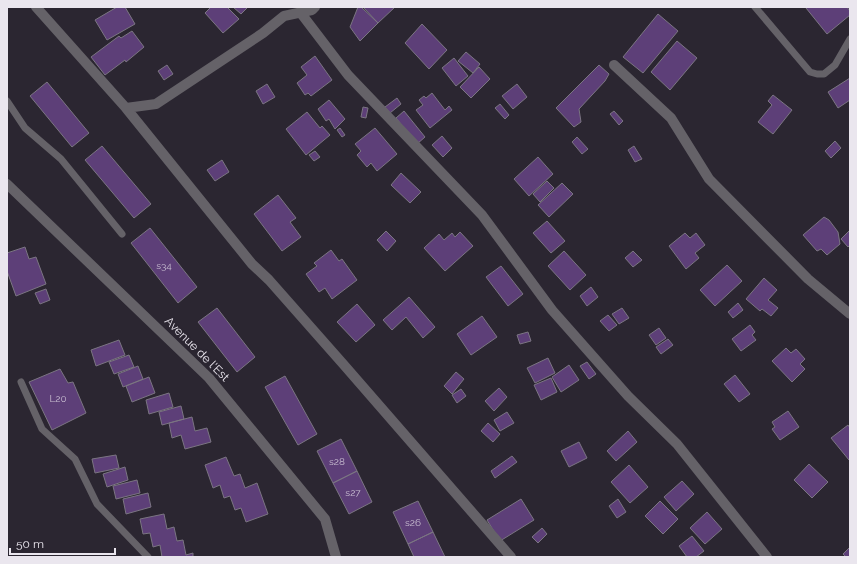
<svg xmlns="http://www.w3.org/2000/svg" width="857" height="564" font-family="Raleway,sans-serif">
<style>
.building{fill:#5d3f78;stroke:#7b7582}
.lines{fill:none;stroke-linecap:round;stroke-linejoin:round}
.service{stroke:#656268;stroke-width:7}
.minor{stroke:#656268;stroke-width:10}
.labels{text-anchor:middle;stroke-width:3.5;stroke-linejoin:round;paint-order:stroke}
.number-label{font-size:10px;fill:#c7bcd0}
.street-label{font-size:12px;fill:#eae6ee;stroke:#2b2631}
</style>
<rect width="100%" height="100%" fill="#2b2631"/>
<path class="building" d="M117,7h8l10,17 -28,16 -12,-20z
M211,7h16l12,12 -16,14 -18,-20z
M233,7h15l-7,7z
M358,7h3l17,16 -18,18 -10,-14z
M363,7h32l-17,16z
M808,7h39l3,4v4l-23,19 -21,-26z
M658,14l20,17 -35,42 -20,-16z
M422,24l25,26 -18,19 -24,-26z
M132,31l12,16 -18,15 -1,-2 -20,15 -14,-18 28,-21 2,2z
M677,41l20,17 -27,32 -19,-18z
M466,52l14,12 -7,9 -15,-12z
M315,56l17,24 -21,16 -3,-3 -3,2 -8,-12 10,-8 -6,-8z
M454,58l14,18 -12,10 -14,-18z
M167,65l6,9 -9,6 -6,-9z
M599,65l10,9 -4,7 -26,28 2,13 -7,5 -18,-19z
M479,67l11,12 -19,19 -11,-11z
M850,78v22l-12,8 -10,-16z
M47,82l42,51 -17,14 -42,-51z
M267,84l8,13 -12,7 -7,-13z
M517,84l10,13 -14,12 -11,-13z
M432,93l13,17 4,-4 3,4 -22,18 -14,-18 7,-5 -4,-5 5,-4 2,2z
M773,95l19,15 -19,24 -15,-12 14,-17 -4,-4z
M397,98l4,6 -11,9 -5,-6z
M329,100l16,19 -10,10 -6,-10 -3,2 -8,-12z
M500,104l9,11 -4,4 -10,-11z
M363,107l5,1 -2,10 -5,-1z
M404,111l21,26 -8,7 -21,-26z
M614,111l9,10 -4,4 -9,-11z
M307,112l13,16 2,-2 8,9 -24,20 -20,-26z
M340,128l5,7 -3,2 -5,-7z
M375,128l22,26 -20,17 -6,-8 -4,4 -10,-12 4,-4 -6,-7z
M442,136l10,12 -9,9 -11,-12z
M577,137l11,12 -6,5 -10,-12z
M835,141l6,7 -10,10 -6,-7z
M102,146l49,58 -17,14 -49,-58z
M634,146l8,13 -7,3 -7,-12z
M315,151l5,6 -6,4 -5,-6z
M538,157l15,17 -24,22 -15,-17z
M222,160l7,12 -14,9 -8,-11z
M401,173l20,19 -11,11 -19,-18z
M547,181l7,7 -14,14 -7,-8z
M562,183l11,11 -24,23 -11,-12z
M278,195l18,23 -6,4 11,15 -19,14 -28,-37z
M824,217l5,3 9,12 2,12 -13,11 -6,-6 -4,2 -14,-16z
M547,221l18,20 -14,12 -18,-20z
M150,228l47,59 -19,16 -47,-60z
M850,230v15l-2,2 -7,-8z
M386,231l10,10 -9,10 -10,-11z
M460,232l13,14 -28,25 -21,-23 15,-14 5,6 8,-7 3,4z
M685,233l5,5 6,-5 9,12 -10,8 4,5 -13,11 -17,-23z
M25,247l4,12 7,-2 10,27 -30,12 -9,-25v-18z
M331,250l8,11 3,-2 15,21 -25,19 -7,-11 -6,4 -13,-18 11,-8 -3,-3z
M564,251l22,24 -16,15 -22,-24z
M633,251l9,9 -9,7 -8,-9z
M727,265l15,16 -27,25 -15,-16z
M501,266l22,28 -15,12 -22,-29z
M764,278l13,12 -9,10 10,8 -7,8 -9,-7 -2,2 -14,-12z
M591,287l7,10 -11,9 -7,-10z
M46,289l4,11 -10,4 -5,-11z
M409,297l26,30 -12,11 -17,-21 -14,13 -9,-10z
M738,303l5,7 -10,8 -5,-6z
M357,304l18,21 -19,17 -19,-20z
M217,308l38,49 -18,15 -39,-50z
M622,308l7,10 -10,6 -7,-10z
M608,315l9,10 -8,6 -9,-10z
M482,316l15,21 -26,18 -14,-21z
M750,325l5,7 -3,3 4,5 -15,11 -9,-12z
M659,328l7,10 -10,7 -7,-10z
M528,332l3,9 -11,3 -3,-9z
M668,339l5,6 -12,9 -5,-7z
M119,340l6,15 -29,11 -5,-16z
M786,348l5,5 5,-4 9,10 -5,5 5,5 -13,13 -20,-21z
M129,355l5,12 -20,7 -5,-12z
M548,358l7,15 -20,10 -8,-15z
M587,362l9,12 -7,5 -9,-13z
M569,365l10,15 -18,12 -9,-15z
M138,366l5,13 -20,8 -5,-13z
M60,369l8,14 5,-1 13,31 -34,17 -23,-48z
M456,372l8,7 -12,15 -8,-8z
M735,375l15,19 -11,8 -15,-18z
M285,376l32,58 -19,11 -33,-58z
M149,377l6,16 -23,9 -6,-16z
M551,378l6,14 -16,8 -7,-15z
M499,388l8,9 -13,14 -9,-10z
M461,389l5,7 -9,7 -5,-8z
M169,393l4,14 -24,7 -3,-14z
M181,406l3,13 -22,6 -3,-13z
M788,411l11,16 -19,13 -8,-11 3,-2 -3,-5z
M507,412l7,11 -14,8 -6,-11z
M192,417l3,14 12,-3 4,14 -26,7 -4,-14 -9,3 -3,-15z
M488,423l12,11 -7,8 -12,-11z
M848,425l2,3v31l-1,1 -18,-22z
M628,431l9,11 -21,19 -9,-10z
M341,439l16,32 -24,12 -16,-32z
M579,442l8,16 -18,9 -8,-16z
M116,455l3,13 -24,5 -3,-14z
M512,456l5,6 -22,16 -4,-7z
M226,457l8,19 6,-2 5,14 12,-5 11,31 -22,8 -5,-14 -6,2 -5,-14 -6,2 -4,-13 -7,3 -8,-23z
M809,464l19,18 -16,16 -18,-18z
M629,465l19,22 -18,16 -19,-21z
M125,467l3,13 -21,7 -4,-13z
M357,471l15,31 -23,12 -16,-31z
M137,480l3,13 -24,6 -3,-13z
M682,481l12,13 -18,17 -12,-14z
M148,493l3,14 -25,7 -3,-15z
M521,499l13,21 -34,21 -13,-21z
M618,499l8,13 -9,6 -8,-12z
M418,501l15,31 -25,12 -15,-32z
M660,501l18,18 -15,15 -18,-18z
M707,512l15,17 -17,15 -15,-16z
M164,514l3,15 7,-2 3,14 6,-1 3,15 7,-2v4h-31l-2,-12 -7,2 -3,-14 -7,1 -3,-15z
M542,528l5,6 -9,9 -6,-6z
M433,532l12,25h-31l-6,-13z
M692,536l12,15 -8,6h-9l-8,-11z
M850,547v10h-4l-3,-3z"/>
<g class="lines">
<path class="service" d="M755,7l55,65 7,2h7l11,-9 15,-26
M7,101l18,27 36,31 61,75
M21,382l21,47 33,30 22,45 51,53"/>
<path class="minor" d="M36,7l90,101 126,156 17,16 75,85 167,192
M300,12l48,63 134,140 70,95 76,86 49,48 90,113
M614,65l57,53 38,61 99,100 42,35
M126,108l30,-4 107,-71 21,-17 28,-6 3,-3
M7,184l202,194 116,141 11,38"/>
</g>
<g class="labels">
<g class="number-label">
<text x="164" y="269">s34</text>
<text x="58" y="402">L20</text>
<text x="337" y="465">s28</text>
<text x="353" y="496">s27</text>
<text x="413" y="526">s26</text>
</g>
<g class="street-label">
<text transform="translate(197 349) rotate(45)" y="4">Avenue de l'Est</text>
</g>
</g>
<rect width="857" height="564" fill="none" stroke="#eae6ee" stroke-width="16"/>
<path d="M10 548v6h105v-6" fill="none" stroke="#eae6ee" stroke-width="2"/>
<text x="16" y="548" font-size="12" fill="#eae6ee" stroke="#2b2631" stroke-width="3" paint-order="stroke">50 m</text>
</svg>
